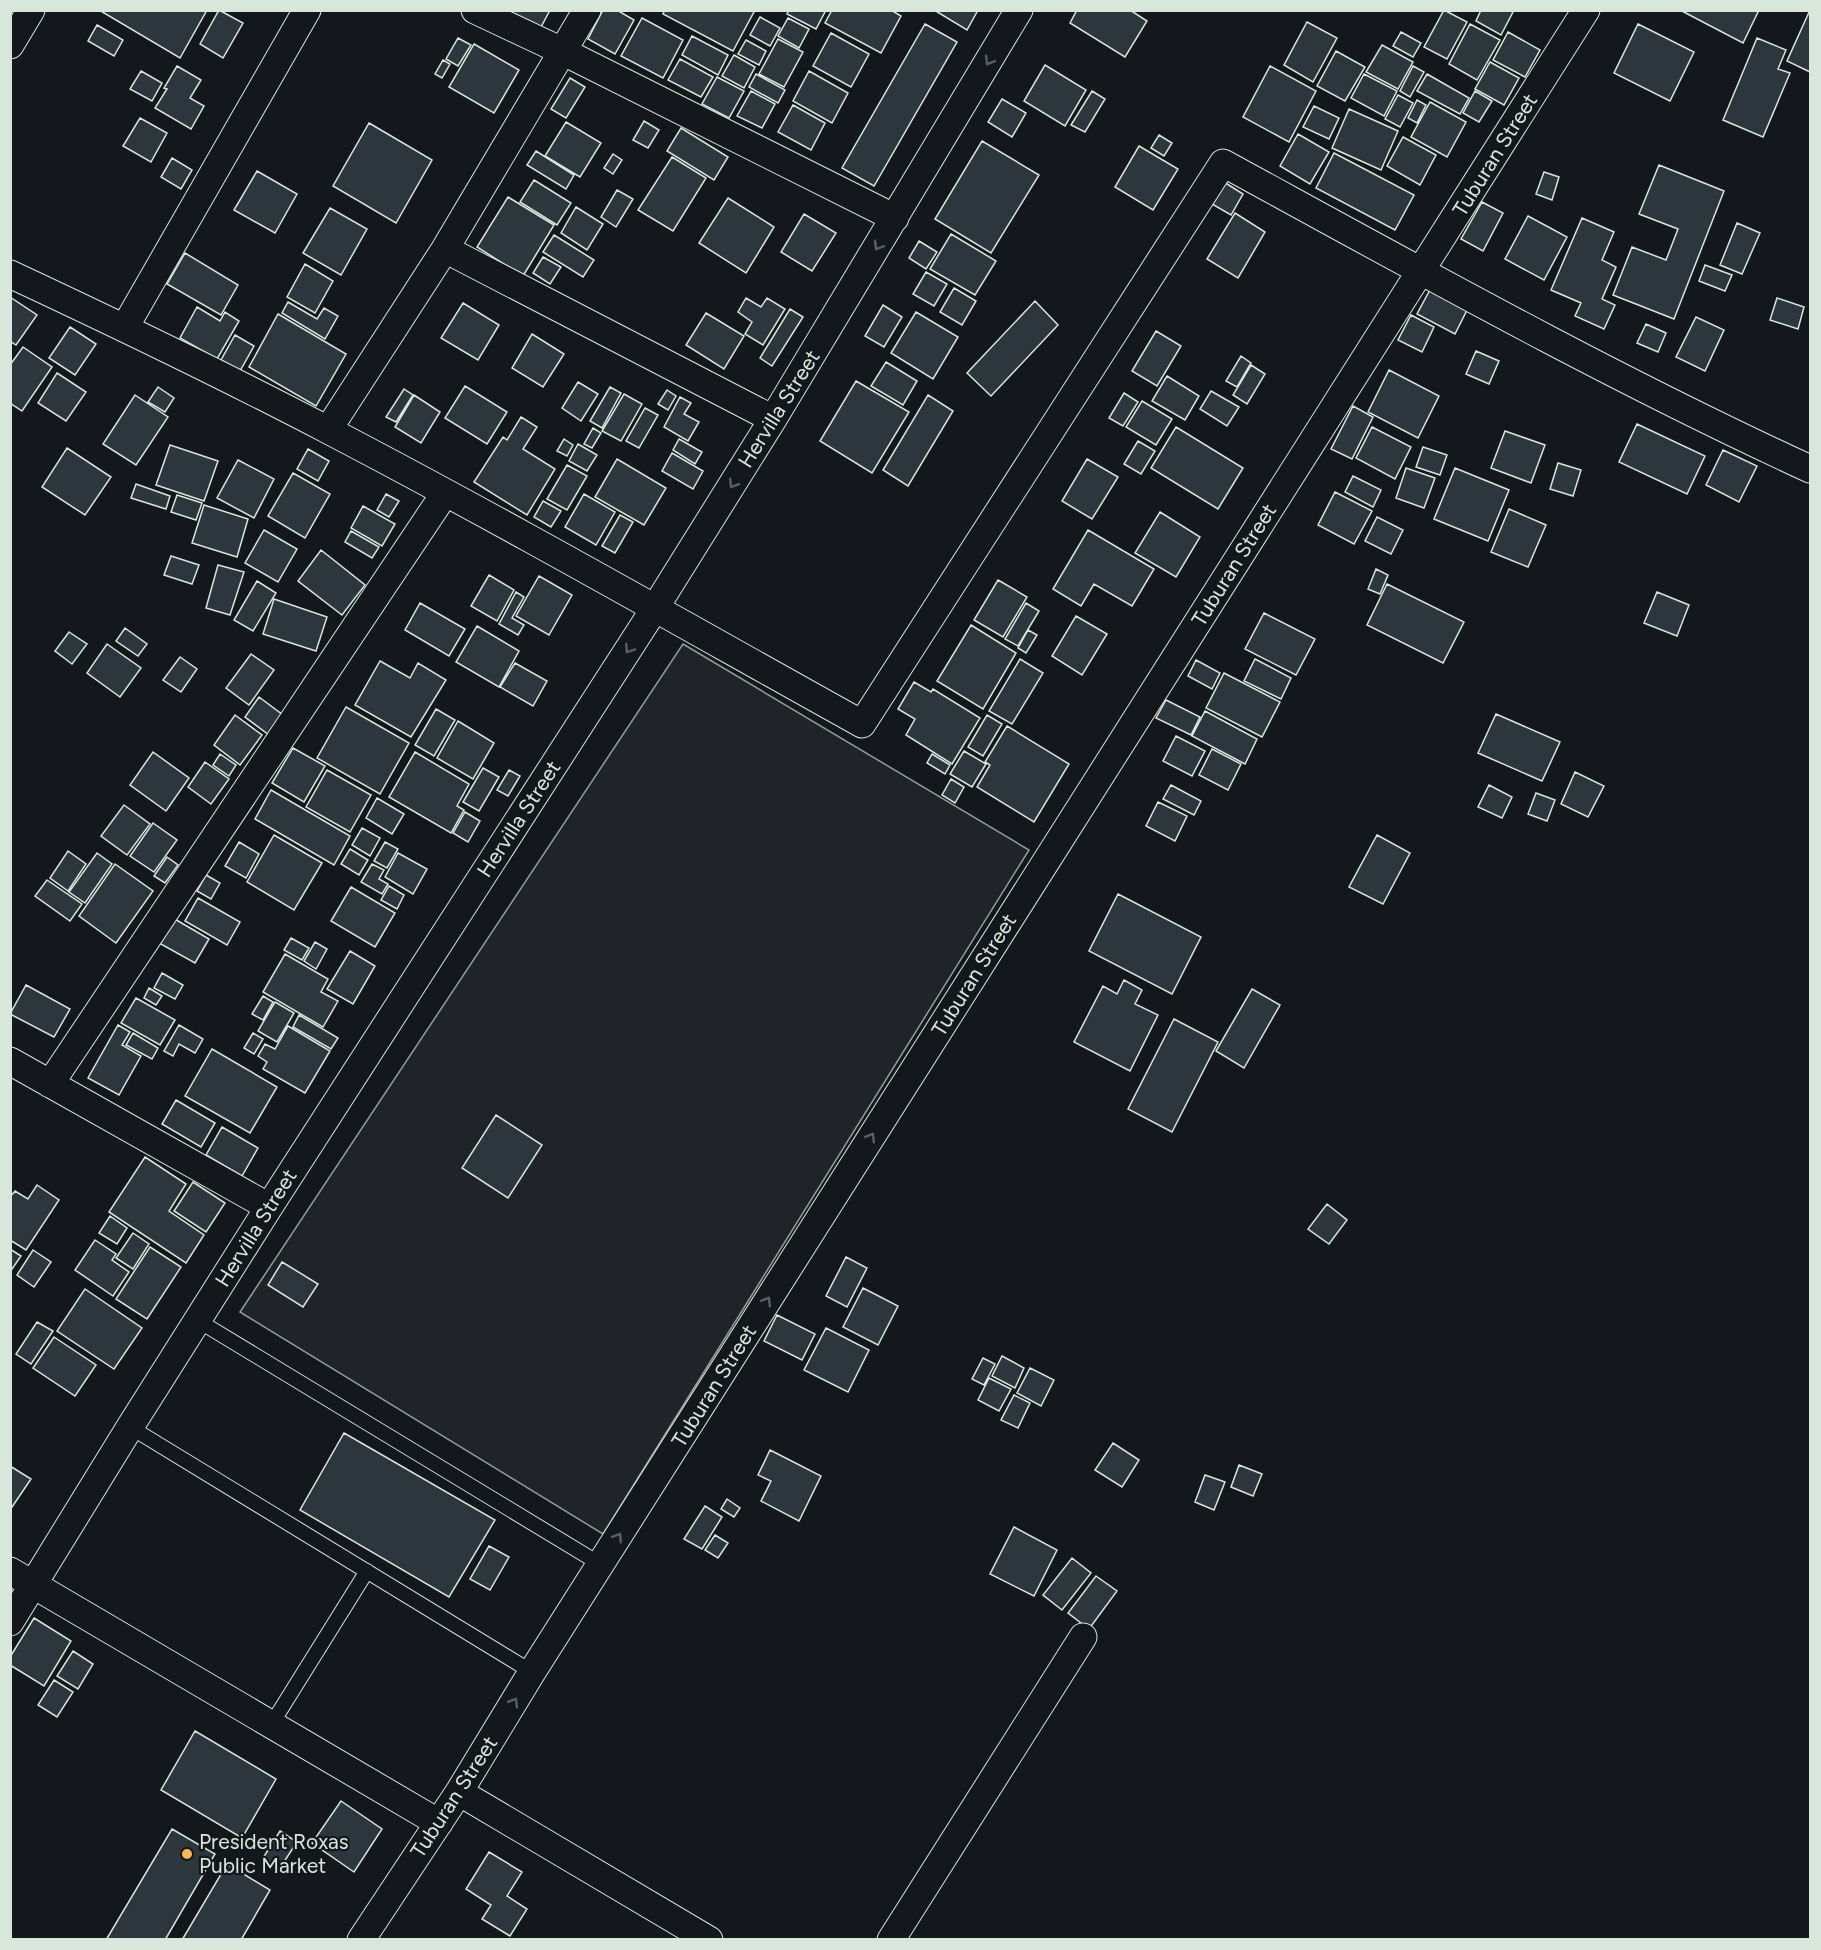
<svg xmlns="http://www.w3.org/2000/svg" width="1821" height="1950" font-family="Figtree,sans-serif">
<style>
.green{fill:#202428;stroke:#939e99;stroke-width:1.5}
.building{fill:#2c363c;stroke:#d8e6dc;stroke-width:1.5}
.lines{fill:none;stroke-linecap:round;stroke-linejoin:round}
.service-casing{stroke:#d8e6dc;stroke-width:16}
.minor-casing{stroke:#d8e6dc;stroke-width:29}
.service{stroke:#14181c;stroke-width:14}
.minor{stroke:#14181c;stroke-width:27}
.oneway{stroke:#59605f}
.poi-dot{fill:#ffb74d;stroke:#14181c;stroke-width:2}
.labels{text-anchor:middle;stroke-width:4.5;stroke-linejoin:round;paint-order:stroke}
.street-label{font-size:21px;fill:#d8e6dc;stroke:#14181c}
.poi-label{font-size:21px;fill:#d8e6dc;stroke:#14181c;text-anchor:start}
</style>
<rect width="100%" height="100%" fill="#14181c"/>
<path class="green" d="M683,644l346,206 -426,684 -363,-222z"/>
<path class="building" d="M99,10h108l-27,48z
M219,10l24,13 -20,35 -23,-14z
M505,10h45l-10,19z
M603,10h14l17,10 -19,34 -27,-15z
M665,10h90l-22,41 -70,-37z
M789,10h37l-10,19 -29,-15z
M832,10h59l10,6 -20,37 -56,-30z
M934,10h44l-11,20z
M1077,10h53l17,11 -22,36 -55,-34z
M1444,10l23,12 -20,37 -23,-12z
M1481,10h29l3,2 -12,23 -25,-14z
M1680,10h79l-16,33z
M1810,10v62l-23,-11z
M760,17l20,11 -10,18 -20,-11z
M642,18l41,22 -20,38 -42,-22z
M788,18l21,11 -10,19 -21,-12z
M1307,22l30,16 -24,44 -29,-17z
M925,24l32,18 -83,144 -32,-18z
M1470,24l30,16 -23,40 -28,-16z
M1638,24l56,28 -24,49 -56,-28z
M97,25l26,15 -9,16 -26,-15z
M1401,32l20,11 -8,14 -20,-11z
M1508,32l32,18 -15,27 -32,-17z
M831,33l38,21 -18,33 -38,-21z
M692,36l36,19 -10,20 -36,-20z
M458,38l13,7 -13,21 -12,-7z
M1757,38l29,12 -8,19 12,4 -27,64 -40,-17z
M778,39l25,13 -19,35 -25,-13z
M746,40l20,11 -7,14 -21,-11z
M474,44l45,26 -25,43 -45,-26z
M1382,45l31,17 -15,27 -32,-17z
M1336,51l29,16 -20,34 -28,-15z
M734,55l21,12 -11,21 -22,-12z
M680,59l33,18 -12,20 -33,-17z
M443,60l7,4 -8,14 -7,-4z
M1490,62l29,16 -15,27 -29,-16z
M1045,65l41,25 -21,36 -41,-25z
M177,66l24,14 -11,18 14,8 -13,23 -36,-21 12,-19 -3,-1z
M1270,66l46,25 -27,51 -46,-25z
M1413,66l11,6 -14,25 -10,-6z
M141,71l21,12 -10,18 -22,-12z
M809,71l39,22 -16,30 -39,-22z
M756,74l29,16 -7,13 -29,-16z
M1364,74l33,17 -13,25 -33,-18z
M1427,74l42,24 -9,16 -43,-23z
M717,77l27,14 -15,27 -27,-14z
M570,78l15,9 -19,31 -15,-9z
M751,91l24,13 -13,24 -25,-12z
M1092,91l13,8 -20,33 -14,-7z
M1475,91l17,10 -13,21 -16,-9z
M1398,95l15,8 -13,24 -15,-8z
M1002,99l24,14 -14,24 -24,-15z
M1417,100l9,5 -9,18 -9,-5z
M1430,102l36,20 -19,35 -36,-20z
M793,105l32,18 -14,27 -33,-18z
M1314,106l25,12 -10,21 -26,-12z
M1349,109l49,22 -17,39 -49,-22z
M140,118l27,15 -16,29 -28,-16z
M644,121l15,9 -11,18 -15,-8z
M566,122l35,21 -21,34 -35,-21z
M369,123l63,37 -36,63 -63,-37z
M681,128l47,29 -14,23 -47,-29z
M1298,134l31,18 -19,32 -30,-18z
M1159,135l13,8 -8,13 -13,-8z
M1403,137l33,18 -16,30 -33,-19z
M982,141l57,34 -48,78 -56,-34z
M1139,146l39,23 -25,41 -38,-23z
M536,151l38,24 -8,14 -39,-24z
M1334,153l80,42 -19,35 -79,-42z
M613,154l9,6 -9,14 -9,-6z
M672,157l34,21 -33,53 -35,-21z
M172,158l20,12 -11,19 -20,-12z
M1659,165l65,26 -50,128 -61,-24 19,-48 34,13 12,-31 -39,-15z
M257,171l40,23 -22,39 -41,-23z
M1544,172l15,5 -7,23 -16,-6z
M534,180l37,23 -14,22 -37,-23z
M1224,182l19,12 -12,21 -19,-11z
M617,190l16,9 -17,28 -15,-10z
M508,197l46,28 -31,51 -46,-29z
M728,198l46,29 -28,46 -47,-30z
M1482,202l21,11 -20,38 -22,-12z
M576,207l27,17 -16,26 -26,-17z
M330,208l37,21 -26,46 -38,-22z
M1235,213l30,19 -27,46 -31,-19z
M804,214l32,19 -24,38 -31,-19z
M1528,216l39,21 -23,43 -39,-21z
M1582,218l32,14 -12,28 14,7 -14,32 13,6 -11,24 -29,-13 6,-13 -30,-13z
M1737,223l23,10 -18,41 -22,-9z
M951,234l45,27 -21,34 -45,-26z
M554,235l40,25 -11,17 -40,-25z
M919,241l18,11 -11,17 -17,-11z
M185,253l53,32 -17,30 -54,-31z
M543,257l18,10 -11,17 -17,-11z
M305,264l28,17 -18,32 -28,-16z
M1705,265l27,10 -7,16 -26,-10z
M926,272l21,12 -13,22 -21,-12z
M954,288l22,13 -14,24 -22,-13z
M1431,288l37,20 -13,26 -38,-20z
M10,297l27,18 -21,30 -6,-4z
M746,298l15,9 6,-9 18,11 -22,36 -18,-11 7,-12 -14,-10z
M1777,298l27,9 -6,22 -28,-9z
M1035,301l23,24 -67,71 -24,-23z
M288,302l29,17 7,-11 14,8 -13,23 -43,-26z
M463,303l36,22 -21,35 -37,-22z
M883,305l19,12 -18,30 -19,-11z
M197,307l23,14 5,-9 14,9 -22,38 -37,-21z
M790,309l13,8 -31,49 -12,-8z
M916,312l42,25 -25,42 -42,-26z
M706,313l38,23 -20,33 -38,-24z
M278,314l68,40 -30,52 -67,-39z
M1411,315l23,12 -12,25 -24,-12z
M1696,317l28,13 -19,41 -29,-14z
M1646,324l20,9 -8,19 -21,-9z
M70,327l26,17 -21,31 -26,-17z
M1156,331l25,15 -24,40 -25,-15z
M532,334l32,20 -21,33 -31,-19z
M235,335l19,11 -14,25 -19,-11z
M23,347l29,20 -30,44 -12,-8v-38z
M1476,351l23,10 -10,23 -23,-10z
M1241,356l10,7 -14,24 -11,-6z
M886,362l31,19 -14,24 -32,-19z
M1251,365l14,9 -18,30 -14,-9z
M1389,370l50,26 -21,42 -50,-26z
M57,373l29,19 -20,29 -28,-18z
M1167,376l32,20 -14,24 -33,-19z
M856,381l53,31 -37,61 -52,-32z
M578,382l20,12 -17,27 -19,-13z
M465,386l42,26 -20,32 -42,-26z
M158,387l16,11 -9,14 -17,-10z
M610,387l11,6 -19,35 -12,-7z
M404,389l9,6 -17,27 -10,-5z
M667,390l9,6 -8,14 -10,-6z
M1211,391l28,16 -12,19 -27,-17z
M1124,393l14,9 -15,24 -14,-8z
M624,394l18,10 -21,37 -19,-10z
M135,395l33,22 -32,48 -33,-21z
M414,395l26,17 -19,31 -26,-16z
M928,395l25,16 -45,75 -25,-16z
M680,397l11,6 -7,11 15,8 -11,19 -24,-14z
M1142,401l30,18 -16,26 -30,-18z
M1353,406l20,11 -21,42 -21,-10z
M645,408l13,7 -19,33 -13,-7z
M521,417l16,10 -14,22 32,20 -28,46 -53,-33 29,-45 4,3z
M1637,424l68,32 -18,38 -68,-32z
M1176,427l67,41 -25,41 -67,-41z
M1372,427l39,20 -16,32 -39,-21z
M593,428l8,5 -9,15 -8,-4z
M1505,431l40,14 -14,38 -40,-15z
M564,439l9,6 -6,11 -10,-5z
M679,439l23,13 -7,12 -22,-14z
M1138,441l17,10 -14,23 -17,-10z
M578,444l19,11 -10,16 -18,-10z
M170,445l48,16 -14,40 -48,-16z
M1423,447l24,8 -7,20 -24,-8z
M67,448l44,29 -26,38 -43,-28z
M308,449l21,12 -11,20 -21,-12z
M1723,450l34,16 -18,36 -33,-17z
M672,453l31,18 -10,18 -31,-18z
M617,459l49,29 -22,37 -49,-28z
M1087,459l31,18 -26,42 -30,-18z
M238,460l36,19 -20,39 -37,-20z
M1558,463l23,7 -8,26 -23,-7z
M567,465l20,11 -20,34 -20,-11z
M1406,468l29,10 -11,30 -28,-10z
M1455,468l54,22 -21,51 -54,-22z
M293,473l37,21 -25,44 -37,-22z
M1353,476l28,14 -8,17 -28,-15z
M136,484l34,12 -4,13 -35,-11z
M1335,492l37,19 -18,33 -36,-19z
M386,494l13,7 -10,16 -12,-7z
M584,494l31,18 -19,33 -31,-18z
M177,495l25,8 -6,17 -25,-8z
M543,501l18,10 -10,16 -17,-10z
M204,505l44,14 -11,38 -45,-14z
M363,506l32,18 -13,22 -31,-18z
M1509,509l37,16 -18,42 -37,-15z
M1160,512l40,25 -24,40 -41,-24z
M620,515l13,7 -18,31 -13,-7z
M1377,517l26,13 -12,24 -26,-13z
M264,530l33,19 -19,33 -33,-19z
M1088,530l66,39 -22,37 -38,-22 -13,22 -28,-17z
M351,531l28,16 -7,11 -27,-16z
M321,550l44,35 -23,30 -44,-34z
M171,556l28,9 -7,19 -28,-9z
M218,565l26,7 -14,43 -24,-7z
M1376,569l12,6 -8,19 -12,-5z
M489,575l25,15 -17,31 -26,-15z
M539,576l33,19 -23,40 -33,-19z
M998,580l29,17 -24,40 -29,-17z
M257,581l19,12 -23,38 -19,-11z
M1387,584l77,38 -21,41 -76,-38z
M516,592l8,5 -12,21 12,7 -6,10 -19,-11z
M1657,592l32,13 -12,31 -33,-13z
M274,599l53,18 -11,34 -53,-17z
M420,603l45,26 -16,27 -44,-26z
M1026,603l13,8 -21,35 -13,-7z
M1264,613l51,26 -19,36 -51,-26z
M1076,616l31,18 -25,41 -30,-19z
M971,625l45,28 -33,56 -46,-28z
M477,626l42,25 -20,36 -43,-25z
M125,628l22,16 -9,12 -22,-15z
M1028,630l9,5 -11,18 -8,-5z
M69,632l18,12 -15,20 -17,-13z
M107,644l34,24 -21,29 -33,-24z
M251,654l23,16 -25,35 -23,-17z
M180,657l17,12 -16,23 -18,-12z
M1020,659l23,14 -31,51 -23,-13z
M1255,659l36,19 -10,21 -37,-18z
M1196,660l24,13 -8,16 -24,-13z
M380,661l30,17 8,-15 28,17 -35,57 -56,-32z
M515,663l32,18 -14,25 -33,-19z
M1224,673l56,29 -18,35 -56,-29z
M914,682l17,10 2,-3 47,29 -28,46 -46,-29 9,-16 -17,-10z
M259,697l24,18 -14,20 -24,-18z
M1166,700l34,17 -9,18 -35,-17z
M346,707l63,36 -29,51 -63,-36z
M436,709l19,11 -21,36 -19,-11z
M1205,711l52,28 -12,25 -53,-28z
M1496,714l64,28 -18,39 -64,-28z
M235,715l27,20 -22,30 -26,-20z
M987,715l15,9 -19,32 -15,-9z
M458,721l36,22 -21,36 -36,-21z
M1007,726l62,38 -35,58 -57,-35 13,-22 -5,-3z
M1176,736l29,15 -13,25 -29,-15z
M293,748l32,18 -21,36 -32,-19z
M1212,749l29,15 -13,26 -29,-15z
M964,751l22,13 -14,23 -22,-13z
M153,752l36,26 -23,33 -36,-26z
M415,752l54,32 -12,22 7,4 -13,23 -62,-36z
M220,754l16,11 -7,11 -16,-11z
M932,754l18,11 -5,9 -18,-11z
M205,762l24,17 -18,25 -23,-17z
M483,768l16,9 -20,34 -16,-9z
M327,770l44,25 -21,37 -44,-25z
M509,770l11,6 -12,20 -11,-6z
M1575,772l29,14 -16,31 -27,-13z
M951,779l13,8 -9,16 -13,-8z
M1171,785l30,16 -7,14 -31,-16z
M1489,785l23,12 -10,21 -24,-11z
M271,790l79,46 -16,29 -79,-46z
M1536,793l19,7 -8,21 -19,-7z
M377,798l27,16 -12,20 -26,-16z
M1158,802l29,14 -12,25 -29,-15z
M124,805l26,19 -23,31 -26,-19z
M465,812l15,9 -12,21 -15,-9z
M153,823l24,17 -23,32 -24,-16z
M362,828l18,10 -10,18 -18,-11z
M274,835l48,28 -28,47 -47,-28z
M1377,835l33,18 -27,51 -34,-17z
M239,842l20,12 -13,24 -21,-12z
M385,842l13,7 -11,19 -13,-7z
M350,849l18,11 -9,15 -18,-11z
M68,851l18,13 -18,27 -18,-13z
M97,853l15,11 -27,39 -16,-11z
M398,853l29,16 -14,25 -28,-17z
M167,857l11,8 -13,18 -11,-7z
M115,864l38,27 -37,52 -37,-27z
M372,864l12,6 -5,9 9,5 -6,10 -21,-12z
M206,875l14,8 -9,16 -14,-8z
M47,880l35,24 -12,17 -35,-25z
M389,886l15,9 -7,14 -16,-9z
M351,887l44,26 -20,34 -44,-26z
M1118,894l83,43 -29,57 -83,-43z
M198,898l42,24 -13,23 -42,-24z
M173,918l36,21 -14,24 -36,-20z
M291,938l18,10 -7,12 -18,-10z
M315,942l12,7 -11,20 -12,-8z
M350,951l25,15 -22,38 -26,-15z
M285,954l43,25 -7,13 17,9 -15,26 -60,-35z
M162,973l21,12 -8,14 -21,-11z
M1124,980l18,10 -7,14 23,11 -28,56 -56,-29 29,-56 14,8z
M26,985l44,24 -16,28 -44,-23z
M149,988l13,8 -6,9 -12,-7z
M1252,989l28,16 -36,63 -28,-17z
M263,996l10,6 -10,18 -11,-6z
M136,998l39,22 -15,25 -39,-22z
M275,1002l19,11 -17,29 -19,-11z
M299,1015l39,23 -7,11 -38,-22z
M1174,1019l44,23 -46,90 -44,-23z
M118,1025l12,7 -8,13 19,11 -22,39 -31,-17z
M179,1025l24,14 -8,14 -16,-9 -6,12 -9,-5z
M288,1026l42,25 -25,42 -42,-24 4,-7 -9,-6 7,-12 10,5z
M133,1033l25,15 -6,11 -26,-14z
M253,1033l10,6 -9,15 -10,-6z
M212,1049l65,38 -27,46 -65,-37z
M176,1100l39,23 -14,24 -39,-23z
M496,1115l46,30 -34,53 -46,-30z
M222,1127l36,21 -16,28 -36,-21z
M145,1157l41,27 -17,27 35,24 -18,28 -77,-51z
M193,1182l32,21 -19,29 -32,-21z
M37,1185l22,15 -33,50 -16,-10v-43l5,-6 13,8z
M1327,1204l20,16 -18,24 -21,-15z
M110,1216l17,12 -10,16 -18,-11z
M133,1233l16,11 -16,25 -17,-11z
M95,1240l21,14 -4,6 17,12 -16,24 -38,-26z
M150,1247l31,20 -34,52 -31,-20z
M10,1249l11,7 -11,16z
M33,1250l18,12 -17,25 -17,-12z
M846,1257l21,11 -20,39 -21,-11z
M282,1262l36,22 -15,23 -35,-22z
M863,1288l35,18 -20,39 -35,-18z
M85,1289l57,39 -28,41 -57,-38z
M777,1315l38,19 -13,26 -38,-19z
M37,1322l16,9 -22,33 -15,-10z
M826,1328l43,22 -21,42 -44,-22z
M54,1337l42,28 -21,31 -42,-28z
M1002,1356l22,12 -9,20 -23,-12z
M983,1358l12,6 -11,21 -12,-6z
M1030,1368l24,12 -13,26 -24,-13z
M989,1378l22,11 -12,22 -21,-11z
M1014,1395l16,8 -12,25 -17,-8z
M344,1433l151,87 -46,77 -149,-87z
M1113,1443l26,17 -17,27 -27,-17z
M770,1450l51,26 -22,45 -38,-20 10,-20 -13,-6z
M1239,1465l23,9 -9,22 -22,-9z
M10,1466l21,13 -21,31z
M1205,1475l20,7 -11,28 -19,-8z
M727,1499l13,9 -6,9 -13,-8z
M705,1506l17,11 -20,32 -18,-10z
M1014,1527l43,23 -23,46 -44,-22z
M715,1535l13,8 -10,15 -13,-8z
M489,1546l20,11 -19,33 -20,-11z
M1072,1558l19,15 -29,37 -19,-15z
M1096,1576l21,15 -28,38 -21,-16z
M34,1618l37,23 -27,45 -34,-21v-8z
M73,1651l20,13 -15,25 -21,-13z
M54,1680l19,12 -16,25 -19,-12z
M195,1731l81,48 -34,59 -81,-48z
M341,1801l41,28 -28,43 -42,-29z
M172,1829l43,25 -50,86h-59z
M280,1831l17,11 -17,26 -17,-10z
M489,1852l33,20 -15,24 20,13 -17,27 -28,-17 9,-14 -25,-16z
M227,1864l43,26 -29,50h-59z"/>
<g class="lines">
<g class="service-casing">
<path id="service" d="M197,1320l403,244
M130,1427l402,245
M271,1725l96,-154"/>
</g>
<g class="minor-casing">
<path id="minor" d="M475,10l89,42 331,166
M10,45l21,-35
M445,249l328,170
M10,274c107,50 213,101 318,156 180,94 356,195 534,294l361,-561c194,106 387,214 587,306
M125,327l182,-317
M328,430l117,-181 142,-239
M10,1061l259,146
M50,1084l395,-591
M10,1571l429,252
M10,1622l120,-195 139,-220 386,-599 118,-189 246,-409
M459,1792l250,148
M361,1940l98,-148 73,-120 1054,-1662
M891,1940l192,-303"/>
</g>
<use href="#service" class="service"/>
<use href="#minor" class="minor"/>
</g>
<defs><path id="oneway-chevron" d="M-2-3.5L2.5 0L-2 3.5" fill="none" stroke-width="1.6" stroke-linecap="round" stroke-linejoin="round" transform="scale(1.5)"/></defs>
<g class="oneway">
<use href="#oneway-chevron" transform="translate(989 61) rotate(121)"/>
<use href="#oneway-chevron" transform="translate(878 246) rotate(121)"/>
<use href="#oneway-chevron" transform="translate(733 484) rotate(122)"/>
<use href="#oneway-chevron" transform="translate(629 649) rotate(123)"/>
<use href="#oneway-chevron" transform="translate(871 1137) rotate(-58)"/>
<use href="#oneway-chevron" transform="translate(767 1301) rotate(-58)"/>
<use href="#oneway-chevron" transform="translate(618 1537) rotate(-58)"/>
<use href="#oneway-chevron" transform="translate(514 1702) rotate(-59)"/>
</g>
<circle class="poi-dot" cx="187" cy="1854" r="6"/>
<g class="labels">
<g class="street-label">
<text transform="translate(1495 155) rotate(-58)" y="7">Tuburan Street</text>
<text transform="translate(779 409) rotate(-58)" y="7">Hervilla Street</text>
<text transform="translate(1234 565) rotate(-58)" y="7">Tuburan Street</text>
<text transform="translate(519 819) rotate(-57)" y="7">Hervilla Street</text>
<text transform="translate(974 975) rotate(-58)" y="7">Tuburan Street</text>
<text transform="translate(256 1228) rotate(-58)" y="7">Hervilla Street</text>
<text transform="translate(714 1386) rotate(-58)" y="7">Tuburan Street</text>
<text transform="translate(454 1797) rotate(-57)" y="7">Tuburan Street</text>
</g>
<g class="poi-label">
<text x="199" y="1849">President Roxas<tspan x="199" dy="24">Public Market</tspan></text>
</g>
</g>
<rect width="1821" height="1950" fill="none" stroke="#d8e6dc" stroke-width="24"/>
</svg>
